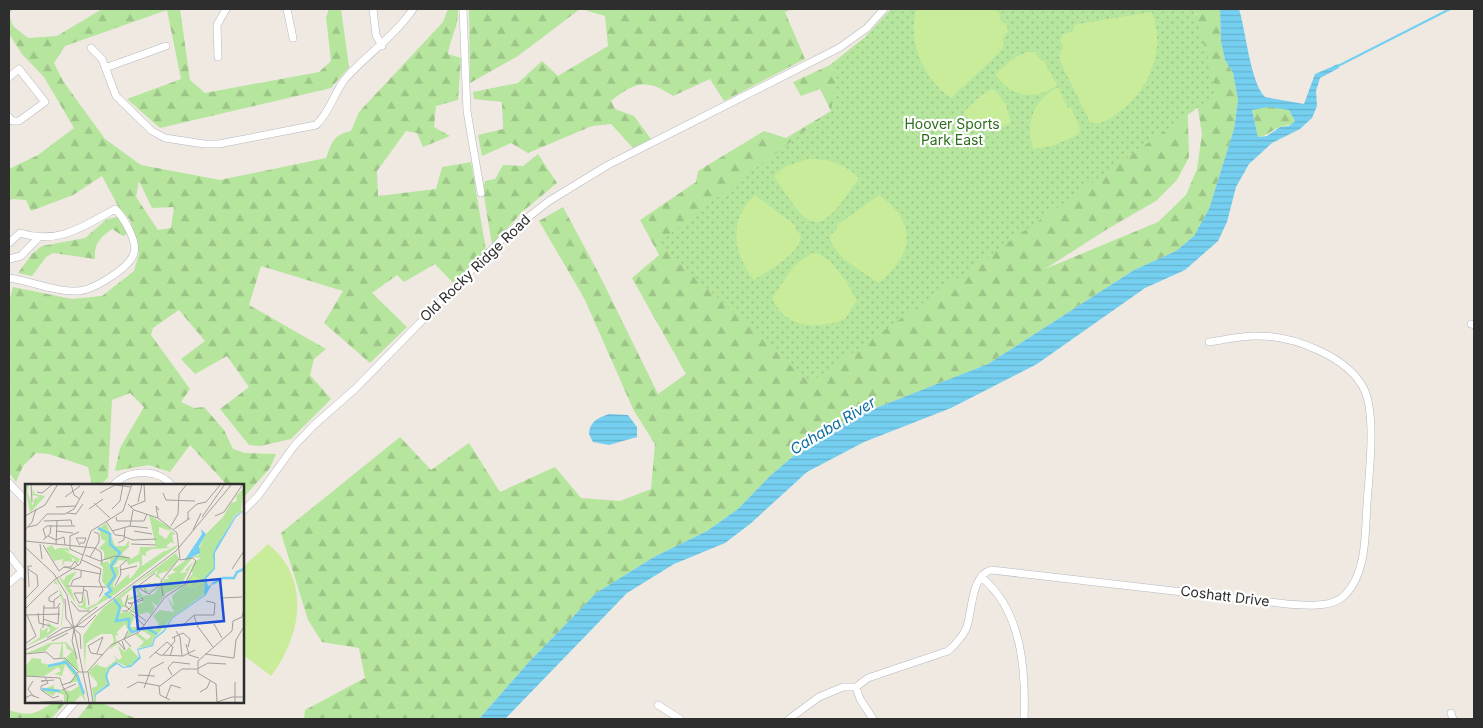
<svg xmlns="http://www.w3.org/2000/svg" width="1483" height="728" font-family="Inter,sans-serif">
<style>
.forest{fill:url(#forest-firs);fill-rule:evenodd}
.park{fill:url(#park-dots)}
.pitch{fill:#c9ec9a}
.water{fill:url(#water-rules);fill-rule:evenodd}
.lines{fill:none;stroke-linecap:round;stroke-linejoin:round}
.stream{stroke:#75cff0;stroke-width:2}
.minor-casing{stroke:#b4b7c1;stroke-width:8}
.minor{stroke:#fff;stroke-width:7}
.labels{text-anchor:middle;stroke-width:4.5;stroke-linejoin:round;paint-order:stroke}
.park-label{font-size:14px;fill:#2c6e1b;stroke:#fff}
.street-label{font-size:14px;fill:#2e2e2e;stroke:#fff}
.water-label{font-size:15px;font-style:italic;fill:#0d6fa3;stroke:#fff}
.inset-river{fill:none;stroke:#75cff0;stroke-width:2.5}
.inset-road{fill:none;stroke:#a29e99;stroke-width:1}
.view{fill:#1d4ed8;fill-opacity:0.15;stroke:#1d4ed8;stroke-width:2.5}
.inset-edge{fill:none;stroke:#2e2e2e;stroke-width:2.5}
</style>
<defs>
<pattern id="forest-firs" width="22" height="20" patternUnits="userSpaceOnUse" patternTransform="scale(1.25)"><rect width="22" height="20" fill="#b6e59e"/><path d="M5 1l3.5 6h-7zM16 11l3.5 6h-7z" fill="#9dc588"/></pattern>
<pattern id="park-dots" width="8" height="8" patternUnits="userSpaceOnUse" patternTransform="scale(1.25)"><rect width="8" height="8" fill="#b6e59e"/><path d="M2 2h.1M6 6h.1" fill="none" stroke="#9dc588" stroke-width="1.8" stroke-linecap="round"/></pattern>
<pattern id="water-rules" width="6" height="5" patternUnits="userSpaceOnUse" patternTransform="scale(1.25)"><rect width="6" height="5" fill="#75cff0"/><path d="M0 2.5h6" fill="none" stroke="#66b2ce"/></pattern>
</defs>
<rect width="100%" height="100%" fill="#efe9e1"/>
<path class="forest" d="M9,9h4l-4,5 4,12 15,12 29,-2 45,-27h78l10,71 15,13 114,-21 12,-11 -5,-44 3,-8h12l8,58 -18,21 -171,40 -33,-29 54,-20 -14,-69 -102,36 -11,17 9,18 42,58 36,26 79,15 106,-22c6,-16 7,-23 25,-27l8,-19 84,-90 5,-13h10c1,17 -8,29 -10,45l13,4 -3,42 -22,6 -2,21 16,9 -27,11 -6,-14 -11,-2 -29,40 1,25 58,-7 6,-22 29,-5 15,88 -33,33 -18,-19 -31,18 -7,-7 -25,18 35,34 -37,36 -46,-40 19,-32 -82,-25 -12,39 77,44 -12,10 -4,16 21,24 -40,40 -31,7 -11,-1 -29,-36 29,-22 -22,-31 -32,18 -14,-15 24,-18 -26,-31 -26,18 -2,7 39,54 -9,13 13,6 10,-1 20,23 9,19 12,4 31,1 -6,14 -27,30 -1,-12 -15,-1 -37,-40 -20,27 -21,-7 -34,6 5,-23 24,-41 -14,-14 -18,7 -4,78 -8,7h-8l-4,-18 -39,-13 -13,-1 -13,13 -7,16 -7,-9v-171l4,-15 59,12 30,-3 32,-25 5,-18 -9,-33 -12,-14 -16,-30 -29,19 -42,16 -5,-11 -14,-1 -3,3v-33l29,-14 36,-27 -30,-51 -22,-23 -13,-20zM139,181l13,27 22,-1 -3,21 -13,2 -22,-33z
M469,9h111l-62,47 -48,27z
M581,9h211l-7,3 20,47 -81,42 -14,-22 -37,17c-26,-18 -39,-14 -62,5l4,8 19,7 17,23 -18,9 -22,-24 -19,2 -64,27 -17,-10 -29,13 -4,-21 25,-6 -1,-27 -28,-3 -1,-7 45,-9 24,-22 16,15 50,-30 -3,-30z
M1195,9h25l1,32 4,19 8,13 5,27 -4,29 -25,80 -15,27 -18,15 -42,19 -146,94 -125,49 -51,27 -42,36 -32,33 -31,22 -53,26 -58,36 -68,70 -49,56h-175l1,-9 60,-32 -6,-30 -37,-6 -14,-22 -27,-87 119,-96 31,33 38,-27 31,49 55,-25 26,31 39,3 31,-12 4,-45 -21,-33 -50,-113 -45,-77 24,-14 36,67 59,120 28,-20 -54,-96 27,-23 -19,-35 56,-38 2,-11 66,-40 22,7 45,-27 -11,-22 -19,7 -8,-14 37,-17 6,13 351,7 2,72 -12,23 -21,21 -47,27 -64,41 113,-47 28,-27 11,-26 5,-35 -10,-61 5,-58z
M1269,106l20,4 6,11c-5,6 -8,3 -15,6 -9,3 -12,9 -22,10l-6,-28z
M538,154l19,29 -35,29 -30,33 -9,-55 2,-9 10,-2 8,-14 20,1z
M117,217l7,9 3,8 -4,2 -11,-7c-12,9 -18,14 -17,30l-42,-6 -7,4 -14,19 -14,-3 14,-19 10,-8 43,-8 22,-19z
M54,702h12l-15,17h-42v-9c21,7 27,4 45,-8z
M91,702c17,0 31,13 48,17h-62z"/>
<path class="park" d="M891,9h304l22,85 -407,289 -152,-140 173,-132 5,-33 -6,-13 35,-28z"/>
<path class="pitch" d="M916,9h78l5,3 1,8 7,5 1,6 -5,7 1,7 -5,8 -48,45c-29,-21 -43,-55 -35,-89z
M1152,12c15,39 -4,81 -37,103 -8,5 -15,11 -25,7l-29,-59 -2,-8 4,-7 -3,-8 3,-6 9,-2 3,-7 9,-2z
M1028,52h7l5,8 4,1 13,24c-22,17 -47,12 -62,-11l22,-18z
M1058,87l10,21 3,-1 9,21 -1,6 -27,12 -19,3c-8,-28 0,-48 25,-62z
M991,89l4,1 11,15 5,18c-19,9 -34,6 -48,-10l14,-14z
M807,159c22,-1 36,4 52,19 -41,60 -46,58 -85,-2l11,-9z
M755,195l40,30v4l6,6c0,19 -31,34 -47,45 -21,-26 -26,-61 1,-85z
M879,195c39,28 35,59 0,88 -16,-11 -49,-28 -49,-48l7,-6v-4z
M812,253c20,0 35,31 45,47l-12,19c-29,11 -59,10 -73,-21l22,-32z
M268,544c44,35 33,93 3,132l-29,-22 1,-87z"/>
<path class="water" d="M1220,9h19c7,22 11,73 26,88l39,7 11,-30 23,-10 1,4 -19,10 -4,13 1,15 -5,12 -12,11 -28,14 -23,21 -13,23 -9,35 -9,19 -33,29 -40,18 -108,76 -86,44 -87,34 -57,30 -57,52 -25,19 -51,21 -47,29 -122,126h-26l49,-56 68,-70 58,-36 53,-26 31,-22 32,-33 42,-36 51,-27 125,-49 146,-94 42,-19 18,-15 15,-27 25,-80 4,-29 -5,-27 -8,-13 -4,-19zM1269,107l20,3 6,11 -6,5 -9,1 -13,9 -9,1 -6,-27z
M609,414l19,1 9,12v10l-28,8 -16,-3 -4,-8c1,-13 9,-16 20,-20z"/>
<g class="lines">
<path class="stream" d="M1336,67l114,-58"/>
<g class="minor-casing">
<path id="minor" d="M287,9l6,29
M373,9l3,26 6,11
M463,9l4,102 14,82
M91,48l11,11 14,37 36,35 13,7 39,6h15l97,-19c14,-13 18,-32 29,-46 22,-25 49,-42 68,-70
M218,57l-1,-32 9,-16
M105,68l61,-22
M9,77l10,-8 26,33 -26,19h-7l-3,-4
M9,243l11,-10c37,12 63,-6 95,-24 8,7 23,33 19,44 -4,15 -42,38 -57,38 -22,1 -46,-10 -68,-13
M9,259l12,-3 17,-18
M1471,324l3,1
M9,483l17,18
M113,486c13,-17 46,-18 59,0
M242,512l16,-16 36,-50 20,-21 41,-36 153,-156 41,-32 59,-36 231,-117 28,-20 17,-19
M9,555l17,22
M981,577c41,33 45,93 43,142
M9,583l13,-11
M856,687l4,12 13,20
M658,705l22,14
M1451,713l2,6
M60,719l15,-17
M789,719l30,-22 24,-10h13l12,-9 80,-27c8,-7 13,-12 18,-22 7,-17 4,-53 25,-59l296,34c17,1 44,5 58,-9 22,-22 20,-62 22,-91 2,-30 9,-86 -2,-113 -16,-35 -72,-55 -107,-55 -16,-1 -33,4 -49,6"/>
</g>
<use href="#minor" class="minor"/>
</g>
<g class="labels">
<g class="park-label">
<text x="952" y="129">Hoover Sports<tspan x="952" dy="16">Park East</tspan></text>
</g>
<g class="street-label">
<text transform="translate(475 268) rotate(-44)" y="5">Old Rocky Ridge Road</text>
<text transform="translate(1225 596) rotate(7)" y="5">Coshatt Drive</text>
</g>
<g class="water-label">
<text transform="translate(833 426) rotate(-31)" y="5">Cahaba River</text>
</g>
</g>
<g transform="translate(25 484)">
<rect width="219" height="219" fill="#efe9e1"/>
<path d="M0,0h4l-2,7 6,15 1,-7 6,-2 -8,-2 1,-6 2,5 10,2 -15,17zM219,4l-3,22 3,1 -8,3 -22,37v17l-9,11 -1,15 -32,24 -19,21 -1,6 -14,3 6,-6 -9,-8 3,-1 9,7 4,-4 -10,-6 2,-3 13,3 3,-6 -6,-8 7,-6 14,2 -7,-15 7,9 -2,-10 11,-10 -6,12 18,-24 -4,-2 3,-10 7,-4 -8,-1 -13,16 7,-1 -2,-2 8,-8 -12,24 -15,7 -9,13 -6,-5 4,7 -4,7 -3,-3 -10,3 -7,-7 12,-6 -2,-5 -13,3 -2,5 4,3 -5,-2 1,-7 13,-5 -5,-7 -13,11 4,9h-3l-2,6 11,-2 3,7 -4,9h11l-17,12 5,-7 -4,-8 -8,8 1,4 -3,-1 2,9 -8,6 5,-9 -2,-7h-11l-12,7 -3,3 -1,27 -2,-35 13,-19 7,-9 73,-55 3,6 -11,12 -10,3 4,6 -7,-4 3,-6 -24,15 3,4 11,-6h5l-8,2 2,6 7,-2 -1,-6h7l-6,1v6l-10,3v-6l-6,3 5,6 11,-2 10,-15h5l-2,-3 9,-4 -4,-2 18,-13 9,-2 -1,-5 8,-16 17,-17 8,-14 6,-2 -1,-5zM124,31l22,13 -1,3 -11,-4v7l7,5 5,-8 5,3 -4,1 2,9 -3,-2 -5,4 4,2 -18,1 -6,3v4l-4,-1v11l22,-15h2l11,-6 1,1 -65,50 -25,14 -9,-3 -6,-7 -14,-22 4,-1 -2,1 3,3 2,-5 11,-5 -10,15 4,3 5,15 6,2 3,-13 1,15 11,-5 12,-13 -7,-9 1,-14 -4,-3 9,-3 2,4v-6l10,-7 -6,-6 -10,14 1,-8 -6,-4 7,-7 -5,-2 -1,-8 -3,-1 9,-7 9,23h10l4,-6v7l-8,7 10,5 8,-5 1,-7h16zM94,76l8,1 1,4 11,-4 1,5 -8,11 -3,2v-5l-15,14 -1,-4 6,-11 -1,-6h-5zM27,61l3,5 3,-2h10l2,4 -7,-2 17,9 -2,4 -7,-7 2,6 -8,-1 -3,6 1,-8 -9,2 -8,-13zM31,96l8,19 -2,26 -16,12 -21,10 15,-10v-10l3,4 5,-4 -1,6 3,-2 -3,-9 9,6 5,-2 2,-22 -5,-19 -5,-2zM41,158l9,10 4,20 -13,-14 6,-7 -5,-2 -2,-6h-2v14l-4,1 3,-14h-10l-7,7 -20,3 25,-11zM93,162l7,6 4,-5 10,11 -11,9 -11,-5 -10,9 1,13 -13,10 1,8h-2l-2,-14 5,-2v-4l-9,-10 4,-4 -3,-4 3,4 7,-6 -2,3 9,3 10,-8 -2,-5 4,5 4,-2zM40,174l12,14 -3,4 -9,-12 -3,12 -8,-2 7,-3 -3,-4 -12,8 6,-10 8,-1zM53,189l8,29 -5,-7 -7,7h-10v-7l-8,-3 -3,4 -11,-6 12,-5v4l17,2 8,-5 -2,-5 -9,3z" fill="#b6e59e" fill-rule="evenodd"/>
<path d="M78,63h13l3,10 -14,3zM178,76l5,2 -6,15 3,9 -22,19 -9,-7zM7,174l9,1v4l12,3 -8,10h-20v-9z" fill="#b6e59e"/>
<path d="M168,92l6,2 2,5 -6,7v-3l-5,2 4,-4 3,3 -2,-8 -5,8 -3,-3z" fill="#c9ec9a"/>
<path d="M219,27l-8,6 -21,36v16l-9,10 2,7 4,-2 -6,11 -33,23 -9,14 -9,7 -2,7 -15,4 3,8 -10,9 -8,1 -6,-4 -7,5 -3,7 3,9 -14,10v7l-1,-8 13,-10 -3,-8 4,-8 7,-6 8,5 7,-2 8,-8 -2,-8 15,-4 2,-7 9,-7 9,-13 32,-23 1,-18 9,-9 -1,-14 3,-7 20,-32zM176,45l5,5 -7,12 1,7 -16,8 18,-27z" fill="#75cff0"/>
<path class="inset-river" d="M73,44l12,6v10l10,9 -9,13 4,10 -7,10 3,5 -5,3 5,4M187,100l11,-6h11l3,-6 7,-3M89,115l6,8 -4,14 13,-2v9l3,4 14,-4 11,6M23,182l18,-4 10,12M52,191l7,19M17,205l18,2"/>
<path class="inset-road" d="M6,0l1,18M46,0l3,11 6,4M12,8l5,1 11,-9M75,9l15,-8 16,2M138,9l3,7 29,1M40,13l15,-11M113,18l4,-18M69,19l16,15M31,23l20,-1M105,23l15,-6 -1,-17M64,25l14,-10M87,25l8,-8 3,-17M42,29l9,1 7,-10M0,32l20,-11 13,-21M190,32l9,-4 19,-28M91,33l1,4h27l3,-7M177,33l23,-33M133,34l-2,-12 3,4M163,36v-8l9,-8 9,-2 15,-18M19,37l27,-1 1,5M81,37l9,14 10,1M105,42l18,2M146,42l7,-12 1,-20 8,-10M3,43l9,-2 10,-11h18l9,-5 10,-18M149,45l16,-11M0,46l7,-8 4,-13M168,46l8,-17M31,47l17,2M87,47l18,-5 3,-16M109,47l18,3M54,48l-9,4v13l13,6M23,52l8,4 8,-3 1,8M100,53l8,3 23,-1M21,54l-3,-9 4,-3h28M18,56l7,-6 1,-9M0,57l70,7 6,4 1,12M93,59l6,-3 1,-12M15,60l2,15M106,60l25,1M18,61l16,26 5,-4 37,7M31,61l1,-25M55,61l-4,-7h10l-2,5h-4M0,63l29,27 13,21 22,107M60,71l15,6 15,-5 15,2M65,73l9,-15v-8l-5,-2M57,76l19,9 -2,12 4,9 -4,7M39,83h7l4,-6 3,5M207,85l12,-18M95,86l17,-4M46,101l2,-5 8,-3v-6M42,102l39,1M90,102l6,-12 -1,-8 7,-6M4,103l-1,-21h4M112,103l18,-14M115,105l9,5 12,-10M59,106l3,1 2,14M58,109h-9l5,10 3,-1 2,-16M103,111l-3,11 21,15M138,112l-2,-15 18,-22M196,114l21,-1M0,115l13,-13 -1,-11 -9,-6M40,115l1,19 6,8 12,1 12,-12M46,117l8,10h11M29,118l-5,-1v-4l9,-6M107,119l10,-5 1,2 -9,3M18,124h14l3,-5M29,124v-8l7,-5M0,125l29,-29 26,-16 11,-33 32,-20 9,-27M97,127h5l4,-4 1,-2v-2h-4l4,1M13,129l1,10 11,3M107,130l12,11M0,131l35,-1M169,132l4,11 15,20M18,135l15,5 1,-17M151,140l6,2 12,-11h20l1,-12 -9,-2M189,140l8,14M18,144l1,-23M103,147l-4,8 7,8M151,147l4,6 2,19M22,154l16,-10 9,-1 8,7 1,15M147,154l11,-5 7,6 -2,8M27,157l16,-8M93,158l7,8 -3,-9M0,160l11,-8 -9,-21M161,160l3,11 10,3M0,166l52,-24 99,-75 56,-67M130,168l5,3 23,1 12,-6M72,169l6,-16 -15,9 3,7 12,2M0,170l21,-2 8,7 11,-1 14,14h8l24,-27 28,-13 26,-35 20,-13 11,-23 -3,-3 -13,2 -3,-27 -19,-15 -24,-8 -6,-6M180,170l29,4 2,-18 7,-12M138,171l12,-14 -1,-4M124,174l18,-16 6,5 -3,9M52,175l-5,-18 2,-12 8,-11 15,-11M172,185l11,-6 18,1M63,188l5,30M113,191l17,1M147,191l-4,-7 5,-6 17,2M0,192l35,2 2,7 9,-3 7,-10M20,193l3,6 -7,3v4l12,8 6,-2M8,197l-5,8 6,8M20,197h-4l13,-1M37,201l6,11 -1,6M134,202l1,9 10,5M102,204l11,-6 22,4 22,-17h15M119,204l7,-19 13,-7M37,206l14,-6M175,208l7,-4 3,-7M0,214l6,-3 8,3M141,214l5,-13 10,3M15,218l23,-1M192,218l-1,-18 -18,-11v-12l34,-30 1,-10 9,-4 2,-8M192,218l15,-5h12M210,218v-20"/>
<path class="view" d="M195,95l4,42 -86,8 -4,-42z"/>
<rect width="219" height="219" class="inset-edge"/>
</g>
<rect width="1483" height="728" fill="none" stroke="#2e2e2e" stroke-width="20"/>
</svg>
